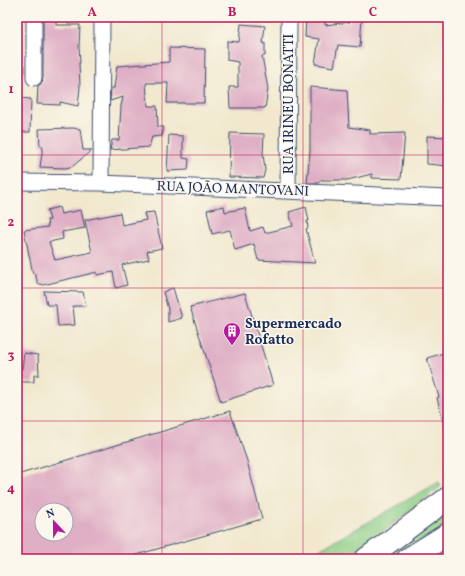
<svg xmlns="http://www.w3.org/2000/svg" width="465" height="576" font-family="Vollkorn,serif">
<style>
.green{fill:#8bcc84;stroke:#537e71}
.building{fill:#dfafc5;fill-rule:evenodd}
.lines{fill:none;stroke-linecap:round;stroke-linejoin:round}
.street-casing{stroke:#3b4b6f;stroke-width:17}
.highway-casing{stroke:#3b4b6f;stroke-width:24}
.street{stroke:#fff;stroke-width:15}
.highway{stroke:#fff;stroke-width:22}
.grid{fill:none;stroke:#c2185b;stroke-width:1;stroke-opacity:0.55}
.labels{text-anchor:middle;stroke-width:3;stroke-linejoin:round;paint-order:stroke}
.street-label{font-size:14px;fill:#1b2f5e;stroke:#fbf7ec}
.poi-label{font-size:14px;font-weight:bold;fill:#1b2f5e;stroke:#fbf7ec;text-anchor:start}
.neatline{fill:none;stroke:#c2185b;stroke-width:1.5}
.grid-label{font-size:13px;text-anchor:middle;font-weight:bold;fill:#c2185b}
</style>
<rect width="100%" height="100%" fill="#fbf7ec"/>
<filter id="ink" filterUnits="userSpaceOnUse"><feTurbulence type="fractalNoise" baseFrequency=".025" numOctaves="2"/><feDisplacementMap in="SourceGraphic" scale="8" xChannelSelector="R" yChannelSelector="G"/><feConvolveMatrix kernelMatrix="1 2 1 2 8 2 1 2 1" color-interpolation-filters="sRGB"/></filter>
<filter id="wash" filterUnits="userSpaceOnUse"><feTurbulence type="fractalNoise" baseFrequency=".012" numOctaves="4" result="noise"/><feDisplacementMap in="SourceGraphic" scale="16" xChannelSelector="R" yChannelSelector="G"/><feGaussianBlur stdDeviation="0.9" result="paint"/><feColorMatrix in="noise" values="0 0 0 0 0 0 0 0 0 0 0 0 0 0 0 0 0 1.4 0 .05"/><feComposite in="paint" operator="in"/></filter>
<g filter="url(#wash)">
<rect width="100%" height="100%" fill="#f1e8ce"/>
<path class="green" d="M439,482l2,4 -59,47 -39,26h-40z
M448,507v18l-57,34h-12z"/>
<g id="blocks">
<path class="building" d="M43,17h13v8h24l-1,21 1,17h-1l1,24 -2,19 -18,-4v3l-23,-1 1,-18 4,-3 1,-5z
M306,17h19v8l25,-3v-5h12l-2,30 -22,-2 -4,22 -19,-3 4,-25 -14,-2z
M241,24l24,2 -2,17h2v13h-3l6,33 -3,19h-35l-1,-21h9v-25l-11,-2v-19l12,1z
M169,48l36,1 -1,54h-37l1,-20h-22l2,23h9l1,21h6l-2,9 -10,1 -3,10 -39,3 2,-10h7l2,-34 2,-9 -13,4 1,-13h3l3,-22 52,-4z
M310,87l37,3 2,37 21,3v4l35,-1 -4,46 -29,-1v-4l-25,6h-27l-1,3h-12l3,-32z
M17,98l14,1 -1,33h-13z
M73,128l7,1 3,21h9l-19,16 -7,2 -26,-1 3,-21h-3l-1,-17z
M230,133l34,1 -1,20 2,16 -2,8 -34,-1z
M169,135l14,1v22l6,1 -1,11 -21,1z
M427,136l21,1v29l-21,-2z
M224,206l1,6 20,-4 5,23 13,-4 2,6 28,-7 -4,-14 17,-5 3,14h-2l1,7 -2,1 9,34 -57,-3 -4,-16 -19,6 -5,-20 -18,4 -5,-24z
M59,207l2,7 20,-4 4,18 -23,4 1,7 -14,3 6,18 37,-8 -7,-32 35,-7 2,12 24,-5 -2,-7 10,-1 8,36 -15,3 2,8 -27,6 5,20 -11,3 -3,-16 -16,3v-3l-54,13 -1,-1h-4l-3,-11 -2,1 -9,-44 24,-3 -1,-7h3l-3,-10z
M173,288l9,30 -14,4v-13l-5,-17z
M44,291l39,1 3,14h-13l2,19 -17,1 -2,-21h-9z
M245,293l28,92 -52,17 -31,-95z
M24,353l14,2 1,20h-5v7h-17v-13h5z
M444,353l4,12v60h-4l-7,-27 2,-1 -12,-39z
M230,411l17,50 15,58 -140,40h-105v-84zM42,510h24v24h-24z"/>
</g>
</g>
<g filter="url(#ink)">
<use href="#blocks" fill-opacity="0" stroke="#3b4b6f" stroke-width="1"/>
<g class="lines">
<g class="street-casing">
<path id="street" d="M34,78v-61
M17,182l84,1 347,15
M101,183l1,-166
M288,191l1,-174"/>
</g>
<g class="highway-casing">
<path id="highway" d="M366,559l82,-61
M408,559l40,-25"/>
</g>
<use href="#street" class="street"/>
<use href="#highway" class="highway"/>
</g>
</g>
<path class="grid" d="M162,17v542M303,17v542M17,155h431M17,288h431M17,421h431"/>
<defs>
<g id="building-pin" transform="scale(0.9)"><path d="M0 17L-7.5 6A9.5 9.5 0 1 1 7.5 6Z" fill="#b5179e" stroke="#fbf7ec"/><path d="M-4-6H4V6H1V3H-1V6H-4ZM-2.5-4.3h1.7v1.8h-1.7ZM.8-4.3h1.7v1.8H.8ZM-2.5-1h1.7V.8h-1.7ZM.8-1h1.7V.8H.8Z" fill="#fff"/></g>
</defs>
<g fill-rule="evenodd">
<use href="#building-pin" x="232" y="331"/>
</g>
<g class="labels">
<g class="street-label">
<text transform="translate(288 104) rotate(-90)" y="5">RUA IRINEU BONATTI</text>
<text transform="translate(233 188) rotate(2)" y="5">RUA JOÃO MANTOVANI</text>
</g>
<g class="poi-label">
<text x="245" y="328">Supermercado<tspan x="245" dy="16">Rofatto</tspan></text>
</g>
</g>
<rect width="465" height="576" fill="none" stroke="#fbf7ec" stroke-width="44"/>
<g transform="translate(54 522) rotate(338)"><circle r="19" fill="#fbf7ec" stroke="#a1a7b3"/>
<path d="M0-3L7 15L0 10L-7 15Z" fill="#b5179e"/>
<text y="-6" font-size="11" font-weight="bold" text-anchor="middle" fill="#1b2f5e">N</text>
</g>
<rect x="22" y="22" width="421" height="532" class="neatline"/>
<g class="grid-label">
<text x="92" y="16">A</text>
<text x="232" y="16">B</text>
<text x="373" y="16">C</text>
<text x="11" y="93">1</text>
<text x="11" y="226">2</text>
<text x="11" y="359">3</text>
<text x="11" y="492">4</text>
</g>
</svg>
